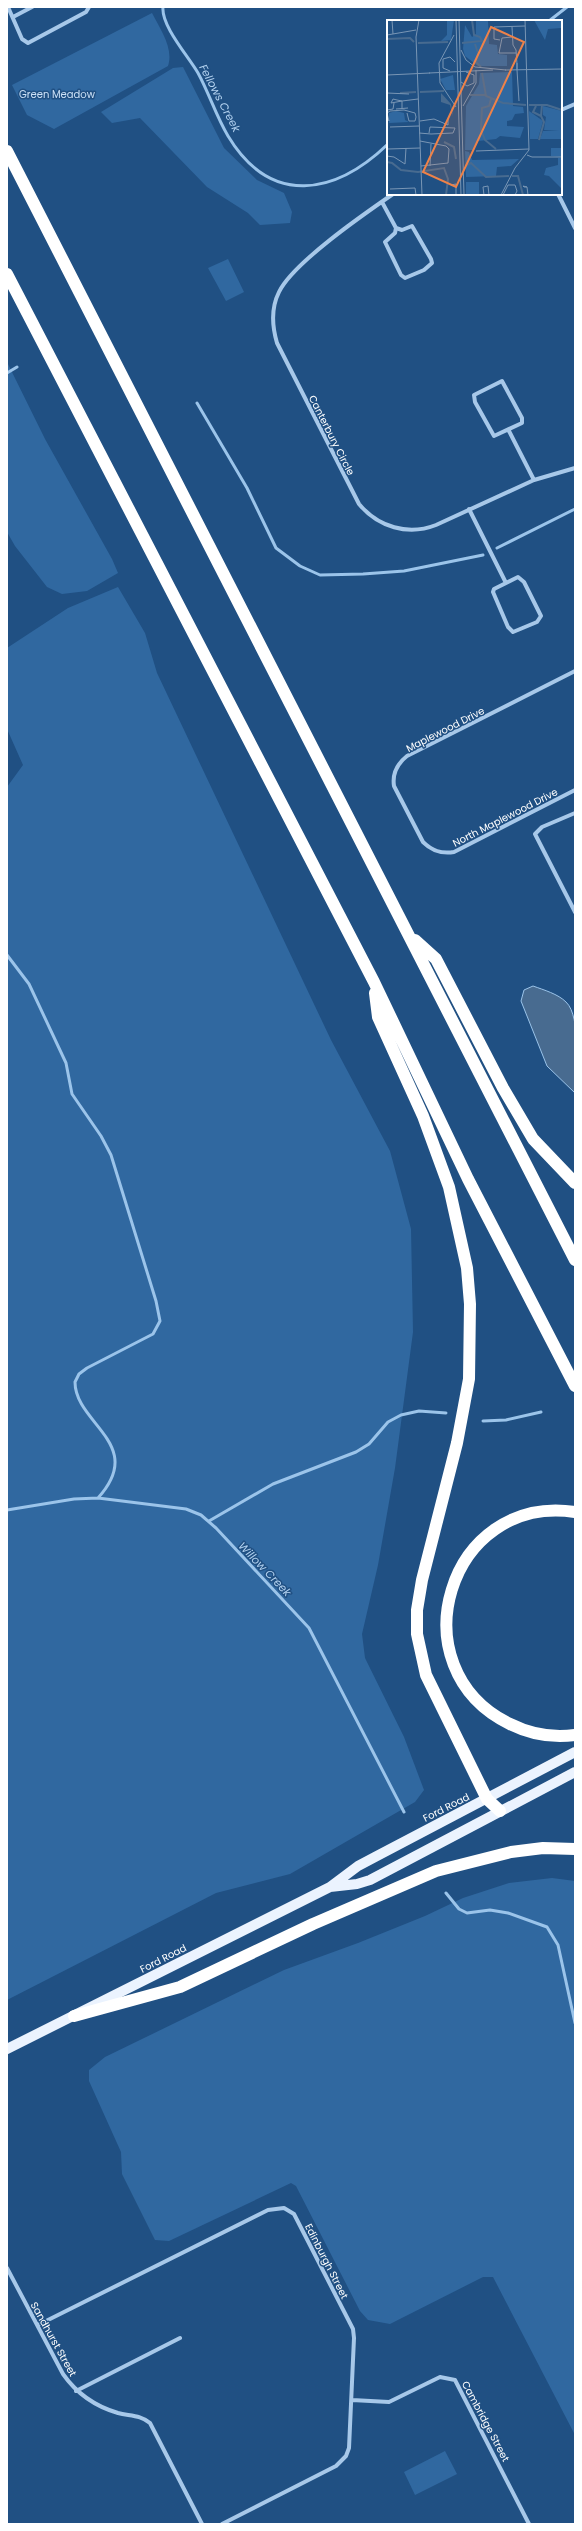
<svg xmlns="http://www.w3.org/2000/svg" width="582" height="2531" font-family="Poppins,sans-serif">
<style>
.green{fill:#3068a0}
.water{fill:#486b90;stroke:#9bc4ea}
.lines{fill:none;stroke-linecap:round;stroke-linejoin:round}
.stream{stroke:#9bc4ea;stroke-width:3}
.minor{stroke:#a7c8e9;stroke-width:4}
.primary{stroke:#ebf3fe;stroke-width:10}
.motorway{stroke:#fff;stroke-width:12}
.labels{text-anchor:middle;stroke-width:3;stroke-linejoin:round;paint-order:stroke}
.park-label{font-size:10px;fill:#cce1f7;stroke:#205083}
.street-label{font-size:10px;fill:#fff;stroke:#205083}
.water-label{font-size:11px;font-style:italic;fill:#b3d2f0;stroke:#205083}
.inset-river{fill:none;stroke:#486b90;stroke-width:2}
.inset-road{fill:none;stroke:#7996b5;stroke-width:1}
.view{fill:#ee8249;fill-opacity:0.15;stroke:#ee8249;stroke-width:2}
.inset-edge{fill:none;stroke:#fff;stroke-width:2}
</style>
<rect width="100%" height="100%" fill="#205083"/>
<path class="green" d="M152,13c8,16 22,35 16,53l-114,63 -27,-14 -15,-30z
M183,67l41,81 33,32 27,13 8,19 -2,11 -30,2 -12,-12 -41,-26 -67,-69 -28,5 -11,-11 72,-44z
M228,259l16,33 -18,9 -18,-33z
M7,362l38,77 67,120 6,14 -31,18 -25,3 -15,-7 -32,-41 -8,-14z
M118,587l27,46 12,40 174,367 59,111 21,78 2,103 -18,136 -17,97 -16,69 3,24 39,79 20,53 -9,12 -125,72 -74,19 -209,107v-1213l16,-22 -16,-36v-81l61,-40z
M552,1878l23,3v554l-82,-158h-10l-93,47 -22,-4 -8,-9 -64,-125 -5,-3 -122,58 -14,-1 -33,-66 -1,-22 -32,-71v-11l16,-13 179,-87 74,-27 67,-27 38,-18 46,-15z
M445,2451l12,23 -42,21 -11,-23z"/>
<path class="water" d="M533,986c11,4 25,8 33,16 16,15 9,70 9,91l-28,-27 -26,-65 3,-11z"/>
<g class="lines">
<path class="stream" d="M163,7c-2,19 26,50 35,66 11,20 18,43 30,63 43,71 107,59 160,8
M549,21l18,-14
M7,373l10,-6
M197,403l50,85 29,60 24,18 20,9 43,-1 41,-3 79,-16
M497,548l78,-39
M7,955l22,29 37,79 6,31 29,42 10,19 45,146 4,20 -7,13 -66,34 -8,6 -4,8c0,42 72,62 23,116
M483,1421l23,-1 35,-8
M7,1510l67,-11 24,-1 88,11 15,6 15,13 93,100 95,184
M209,1521l64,-37 83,-32 13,-8 19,-22 13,-7 18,-4 27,2
M446,1893l13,16 8,4 23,-3 18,3 39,14 11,18 17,78"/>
<path class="minor" d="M8,7l14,32 6,4 58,-31 3,-5
M13,17l19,-10
M561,110l14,-6
M393,194c-29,20 -100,69 -114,98 -8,16 -7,34 -2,51l82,161c19,23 49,32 77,21l98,-45 41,-12
M558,194l17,34
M382,202l14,26
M412,226l19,33 1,4 -8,7 -19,8 -4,-3 -16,-33 10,-9 1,-5 6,2z
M502,381l20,37v5l-28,13 -19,-34 -1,-7z
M509,431l25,49
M469,509l37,74
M518,577l6,5 17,34 -4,6 -24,10 -5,-5 -15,-35 1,-3z
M575,671l-168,85c-10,8 -15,17 -13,30l29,56c9,9 18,12 31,10l121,-62
M575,813l-33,14 -7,7 40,78
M7,2268l56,106c14,20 31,32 55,39 12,3 23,2 32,10l52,101
M38,2325l230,-115 16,-2 10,6 59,115 1,9 -5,110 -3,8 -10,10 -114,58
M76,2391l104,-53
M352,2400l37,2 51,-25 15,3 74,144"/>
<path class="primary" d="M330,1887l27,-3 13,-4 205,-108
M7,2049l323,-162 28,-21 17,-9 200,-105"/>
<path class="motorway" d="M7,151l568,1109
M7,274l367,708 94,197 107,207
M415,940l21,19 67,129 30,51 42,44
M375,993l3,24 45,99 26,71 18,81 3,36 -1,75 -12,64 -35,137 -5,30v24l9,41 61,124 13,12
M575,1512c-127,-19 -180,156 -65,212 20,10 43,14 65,11
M74,2016l106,-29 133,-63 123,-53 75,-19 32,-4 32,1"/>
</g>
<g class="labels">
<g class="park-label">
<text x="57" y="98">Green Meadow</text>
</g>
<g class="street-label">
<text transform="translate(332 435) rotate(63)" y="4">Canterbury Circle</text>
<text transform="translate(445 729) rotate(-27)" y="4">Maplewood Drive</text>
<text transform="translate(505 817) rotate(-27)" y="4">North Maplewood Drive</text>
<text transform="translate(446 1807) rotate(-27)" y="4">Ford Road</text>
<text transform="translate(163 1958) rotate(-27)" y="4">Ford Road</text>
<text transform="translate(327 2261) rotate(63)" y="4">Edinburgh Street</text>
<text transform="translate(54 2339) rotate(61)" y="4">Sandhurst Street</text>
<text transform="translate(486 2421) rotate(62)" y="4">Cambridge Street</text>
</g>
<g class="water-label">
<text transform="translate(220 98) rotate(62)" y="4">Fellows Creek</text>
<text transform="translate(265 1569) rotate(46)" y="4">Willow Creek</text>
</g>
</g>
<g transform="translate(387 20)">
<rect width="175" height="175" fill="#205083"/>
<path d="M60,0h7l-3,20 -10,1 6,-6zM89,0h12l1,24 8,1 1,9 9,1v11h-29l-13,-10 -2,-7 2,-24 7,12 4,-3zM147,0h28v10l-1,-2 -13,1 -3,11zM125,52l1,34 10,1 1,6 -9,1 -3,6 -5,1v5l17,1 -4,11 -20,-2 -4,3 -18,2 -4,9h-9l1,-44 13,-22 1,-11zM66,55l2,15h-9l-6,-11zM156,86l19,5v28h-22l3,-8h16l-15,-1 2,-13 -3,-2zM9,91l8,2 1,7 4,2 -20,1v-10zM142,91l14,10 -5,18h-8zM164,128h11v9l-11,-1zM78,131l4,1 3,8 47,-1 -8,7 -14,1 -1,9 -30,1zM171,138h4v31l-13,-13 -5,-1 2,-7 12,-3zM79,162h13v13h-13z" fill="#3068a0"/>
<path d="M54,73l10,11 2,13 -3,-12 -9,-3z" fill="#486b90"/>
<path class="inset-river" d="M0,19l23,-1 4,4M31,23l30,-1M75,23l20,-2 -2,-4 -6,-2 -2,-15M88,24l3,9 -2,9 5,5M95,53l4,23 17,7 23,2M33,72l24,-1M13,73l16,-1M83,75h15M104,79l-2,7 -7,2 -1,22 4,10 11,9M142,85h18l15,5M149,86l-3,6 8,4M152,120l5,-18 -3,-6 1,-11M57,122l10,5 2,12M0,142l5,1 9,7 17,2 26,-4 4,11 -2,16M78,146l6,-3 15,14 23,-1M125,156h6l5,19"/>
<path class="inset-road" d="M5,0l1,14M32,0l-3,17 6,158M69,0l5,175M72,0l5,175M125,7l1,18 3,5 1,14v6v-7M0,15l29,-5M67,15l-15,28 1,20 16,24M125,17l-10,1 -3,15h17M113,20l-6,-1v-12l31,-1M74,30l5,10 9,7 31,3M118,50l57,-1M130,50l2,31M63,51l-7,-3v-9l7,-2 5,5M42,53l64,-3M0,55l43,-2M74,62l6,4 7,-3v-8l-8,-3M0,73l22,1M6,79l4,1 5,1 -11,2zM76,86l13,-23v-13M9,89l12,-1M15,89v-8l16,-2M0,90l6,-1 1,-6M20,93l2,8h6l1,-4M1,99l1,2 -2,-8 3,-2 14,-1 11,3 1,4M33,101l14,-2 14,6v-6M3,107l29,-1M32,113l12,1 22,-1 2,-5 -25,-1 -1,6M33,121l26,5 3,3 -1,14 -27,3M1,129l32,-1M89,131l53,-2M140,135l5,2h30M0,136l7,1 11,7 1,-16M43,146l1,-22M140,167l-4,-1 1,1h3l1,8M3,169l25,-1 1,7M69,175v-11l-5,1 5,1M97,175l-1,-8 5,-1 1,9M114,175l14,-27 14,-18 -4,-130M116,175l5,-10h7l2,6 -2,4"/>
<path class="view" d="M104,7l33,15 -68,145 -33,-15z"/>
<rect width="175" height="175" class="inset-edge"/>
</g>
<rect width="582" height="2531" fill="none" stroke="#ffffff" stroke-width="16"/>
</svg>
